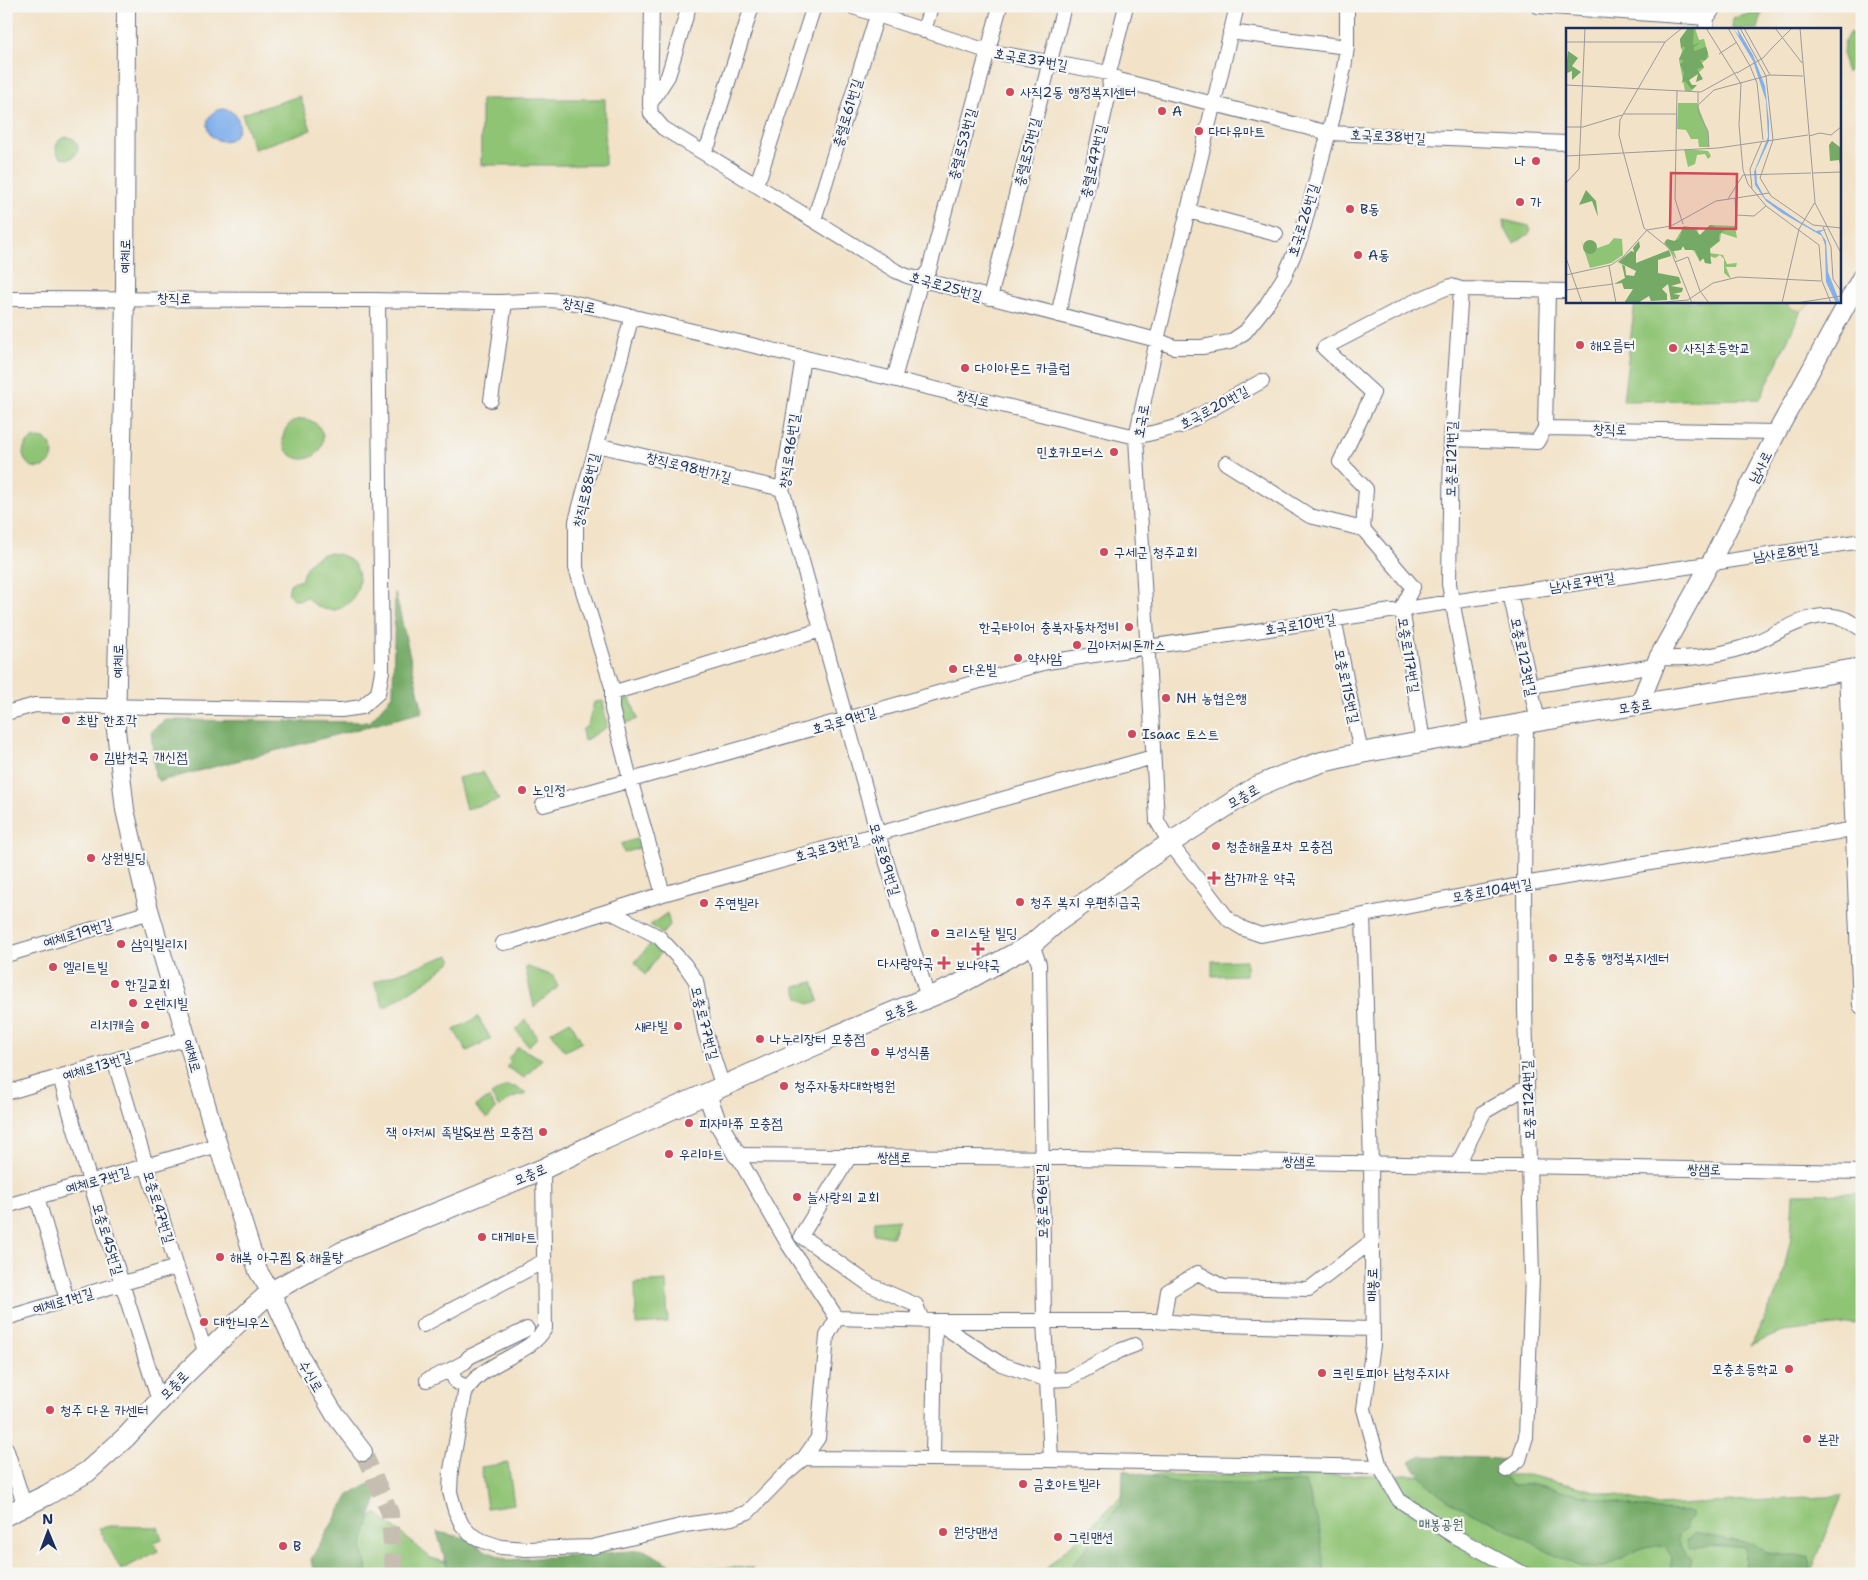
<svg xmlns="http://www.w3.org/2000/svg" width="1868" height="1580" font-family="'Shantell Sans','Poor Story',sans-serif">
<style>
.green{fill:#90c475;stroke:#567a6a}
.forest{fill:#74aa66;stroke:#486c62}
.sand{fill:#eeda9e;stroke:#84847e}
.water{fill:#81b0ec;stroke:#4e70a5}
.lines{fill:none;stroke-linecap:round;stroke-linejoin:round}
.tertiary-tunnel{stroke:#c7beb2;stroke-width:18;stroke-dasharray:18 9;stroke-linecap:butt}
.minor-casing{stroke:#666e83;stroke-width:16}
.tertiary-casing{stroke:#666e83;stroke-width:20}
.secondary-casing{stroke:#666e83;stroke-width:22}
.minor{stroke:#fff;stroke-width:14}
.tertiary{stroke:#fff;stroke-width:18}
.secondary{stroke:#fff;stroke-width:20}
.poi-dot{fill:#d1495b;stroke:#f6f6f2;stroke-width:2}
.labels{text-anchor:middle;stroke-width:4.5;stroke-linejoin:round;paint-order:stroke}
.street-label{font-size:14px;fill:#1b2f5e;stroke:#f6f6f2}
.poi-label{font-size:14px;fill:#1b2f5e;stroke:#f6f6f2;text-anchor:start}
.park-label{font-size:14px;fill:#3e5c65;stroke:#f6f6f2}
.inset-road{fill:none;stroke:#9c9a9d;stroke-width:1}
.view{fill:#d1495b;fill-opacity:0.15;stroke:#d1495b;stroke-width:2.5}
.inset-edge{fill:none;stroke:#1b2f5e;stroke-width:2.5}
</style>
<rect width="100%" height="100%" fill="#f6f6f2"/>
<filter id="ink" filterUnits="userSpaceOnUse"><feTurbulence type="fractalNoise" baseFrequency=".02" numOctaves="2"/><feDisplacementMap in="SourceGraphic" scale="10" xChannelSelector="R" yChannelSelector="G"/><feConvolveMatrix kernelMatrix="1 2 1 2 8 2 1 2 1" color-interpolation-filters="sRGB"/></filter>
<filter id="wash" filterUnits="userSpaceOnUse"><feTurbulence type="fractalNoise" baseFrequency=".0096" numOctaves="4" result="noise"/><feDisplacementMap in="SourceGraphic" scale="20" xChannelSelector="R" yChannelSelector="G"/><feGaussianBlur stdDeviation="1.12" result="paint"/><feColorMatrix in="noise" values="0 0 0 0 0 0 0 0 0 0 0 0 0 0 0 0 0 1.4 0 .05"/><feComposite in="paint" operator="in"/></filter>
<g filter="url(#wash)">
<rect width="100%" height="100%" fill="#f2e2c7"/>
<path class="green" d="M1750,14h12l-4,15h-26l1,-11z
M1850,32l12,11v22h-7l-8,8c-5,-13 -6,-30 3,-41z
M300,96l11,34 -57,19 -12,-35z
M481,99h124v66h-124z
M56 148a11 11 0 1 1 22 0a11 11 0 1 1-22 0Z
M1504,220l25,6 2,5 -2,3 -15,9 -9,-14z
M1635,301h152v3l8,6 6,1 -41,88 -137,2z
M283 439a20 20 0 1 1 40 0a20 20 0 1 1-40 0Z
M23 453a15 15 0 1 1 30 0a15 15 0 1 1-30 0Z
M326,553c63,0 24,90 -20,44l-5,3h-6l-7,-6 2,-10 5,-3h6c4,-16 10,-23 25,-28z
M630,698l8,21 -17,6 -8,-21z
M603,701l4,26 -23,14 -2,-11 6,-5 6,-23z
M483,772l16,28 -33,9 -8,-31z
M642,837l3,9 -21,7 -3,-9z
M667,913l3,12 -8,9 -12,-9z
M652,942l10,9 -17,24 -10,-13z
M449,955l4,5 -25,20 -44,28 -10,-26z
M1246,960v15l-34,1v-15z
M525,966l28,10 5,11 -24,20z
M813,982l6,19 -11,3 -9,-6 -4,-11z
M478,1017l13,22 -24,12 -13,-21z
M526,1020l10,15 1,3 -9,8 -12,-16z
M570,1021l12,21 -17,9 -14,-19z
M518,1047l24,12 -18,19 -18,-11 5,-5 -3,-3z
M506,1086l9,1 12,7 -15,4 -13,10 -8,-13z
M489,1098l7,12 -9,9 -12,-13z
M1862,1193v130l-80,9 -31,13 30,-61 10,-47 2,-43z
M899,1219l-7,18 -18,-3 1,-13z
M666,1281l2,42 -32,2 -1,-42z
M508,1463l6,41 -27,4 -6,-41z
M1144,1475h384l131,31 183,-10 -32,78h-770z
M376,1513l55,45 57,16h-165z
M110,1526l48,1 4,12 -8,3 4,9 -37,19 -22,-42z
M629,1566l124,2 1,6h-255z"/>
<path class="forest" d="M395,592l28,120 -263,69 -5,-4 -4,-46 14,-11 205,2 23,-28z
M1422,1456l63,2 20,2 -5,12 4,6 9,7 21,-1 123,27 34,1v5l-5,4 1,7c-2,2 -5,3 -7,5 -8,9 5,21 12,26l-2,7 -5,7 -24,1 9,-4 2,-13 -7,-10c-31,-7 -43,19 -70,22 -18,3 -78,-36 -97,-45 -16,-8 -36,-14 -51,-25 -15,-10 -28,-22 -37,-38z
M1123,1470l51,12 66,2 65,-2 14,43 6,49h-260l57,-71z
M377,1480l3,10 -9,25 -9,33 6,26h-54l-3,-15 38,-64z
M437,1532l29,6 20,13 23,9 135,-10 44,24h-244l4,-4z
M1694,1533l57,11 16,9 26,3h16l1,18h-65l1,-26 -37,-3 -20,4 -3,-8z"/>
<path class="sand" d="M1787,301h22v3l-8,7 -12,-3z"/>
<path class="water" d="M207 125a16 16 0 1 1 32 0a16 16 0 1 1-32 0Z"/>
</g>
<g filter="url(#ink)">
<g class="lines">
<path class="tertiary-tunnel" d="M363,1452l27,61 4,61"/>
<g class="minor-casing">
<path id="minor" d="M652,6l-2,99 1,9 12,14 233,143 11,5 250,64 17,7h28l28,-5 15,-10 20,-25 19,-30 16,-37 33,-123 11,-49 3,-21v-41
M850,6l137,45 122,22 10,7 210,53 238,10
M1237,6l-80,334 -21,97 21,384 13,22 59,77 15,9 17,6 263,-51 331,-55
M1538,6l169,12
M1706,29l1,-11 8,-12
M924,31l7,-25
M1230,32l117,15
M650,104l18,-28 21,-70
M703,152l6,-9 43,-137
M754,184l6,-9 54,-169
M1188,211l88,23
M814,220l63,-205 -1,-7
M1461,289l-10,150 -2,145 28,148
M990,298l74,-292
M6,299l361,1 133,2 50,-2 21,2 565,135 44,-11 82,-45
M1058,315l52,-226 -1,-16 17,-67
M632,316l-56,205v47l36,119v22l18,70 33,115
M803,357l-21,132 96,345 50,164
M894,379l27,-99 8,-10 71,-264
M491,400l14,-98
M1545,428l3,-137
M1451,439l86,3 8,-14 232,4
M597,445l185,44
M1226,463l84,53 53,13 3,-40 -26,-27 33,-69 -49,-45 89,-46 38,-16 10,3 106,2
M1363,529l50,58 -11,21 21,134
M1510,593l28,128
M1334,618l27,135
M1658,658c31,1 54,-1 83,-10 31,-9 71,-43 104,-29 6,3 11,7 17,10
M1531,686l123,-20
M612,693l209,-63
M6,713l29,-8 306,5 21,-3 16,-14 4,-22 -4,-371
M543,805l504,-143 815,-121
M609,911l50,26 26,28 11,16 9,51 18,55
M1363,916l8,246 2,183 -9,64 16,58 19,33 55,36 70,38
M503,943l11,-2 149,-47 490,-137
M1032,944l7,20 5,356 7,140
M6,955l144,-43
M114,1060l63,207 29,87
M60,1077l30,105 69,219
M6,1093l181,-55
M737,1155l333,3 792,14
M737,1155l51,89 49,74
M850,1156l-49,80 69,49 46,20 6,15
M1458,1164l26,-52 43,-25
M543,1169l2,159c-15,29 -63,32 -80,65l-14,77 -1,22 5,18 7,15 8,9 13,7 18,6 25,2 66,-2 93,-22 47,-7 16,-6 36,-37 20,-17 14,-20 9,-102 10,-18 98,3h220l65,4 153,4
M37,1197l30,103
M6,1206l212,-61
M6,1318l171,-51
M935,1321l66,43 47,16 20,-1 51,-28 16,-6
M1163,1322l5,-31 30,-18 25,14 86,2 63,-48
M423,1325l121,-64
M450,1370l15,-8 4,-5 58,-28
M427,1380l23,-10 6,12 11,5
M6,1448l19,59
M804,1458l247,2 329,7
M933,1459l2,-138
M1506,1470l13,-10 7,-23 6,-160 -7,-268 -1,-125 2,-161"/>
</g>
<g class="tertiary-casing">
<path id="tertiary" d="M126,6l-1,292 -9,432 9,80 21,89 72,246 40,126 13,21 29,64 35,59 28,37
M1848,670l14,335
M1639,705l19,-47 53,-96 66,-130 85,-156
M707,1094l9,25 21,36"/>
</g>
<g class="secondary-casing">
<path id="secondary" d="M6,1515l41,-20 40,-23 39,-35 55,-59 74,-72 16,-14 29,-16 42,-24 201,-83 62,-30 226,-101 125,-52 76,-42 25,-22 113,-79 86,-56 28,-12 38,-13 39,-9 165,-30 336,-55"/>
</g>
<use href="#minor" class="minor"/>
<use href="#tertiary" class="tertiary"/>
<use href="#secondary" class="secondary"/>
</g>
</g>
<g class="poi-dot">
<circle cx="1010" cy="92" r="5"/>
<circle cx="1162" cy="111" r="5"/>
<circle cx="1199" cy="131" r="5"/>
<circle cx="1536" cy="161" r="5"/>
<circle cx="1520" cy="202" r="5"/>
<circle cx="1350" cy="209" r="5"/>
<circle cx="1358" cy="255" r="5"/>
<circle cx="1580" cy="345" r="5"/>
<circle cx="1673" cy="348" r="5"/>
<circle cx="965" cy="368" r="5"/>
<circle cx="1114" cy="452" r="5"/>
<circle cx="1104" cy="552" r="5"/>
<circle cx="1129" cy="627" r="5"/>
<circle cx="1077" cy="645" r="5"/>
<circle cx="1018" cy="658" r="5"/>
<circle cx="953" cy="669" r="5"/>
<circle cx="1166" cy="698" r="5"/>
<circle cx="66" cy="720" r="5"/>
<circle cx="1132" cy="734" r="5"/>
<circle cx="94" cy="757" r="5"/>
<circle cx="522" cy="790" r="5"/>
<circle cx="1216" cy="846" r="5"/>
<circle cx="91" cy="858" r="5"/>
<path d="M1211.5 870.5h5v5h5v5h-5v5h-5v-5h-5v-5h5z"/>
<circle cx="1020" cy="902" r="5"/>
<circle cx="704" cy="903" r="5"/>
<circle cx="935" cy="933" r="5"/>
<circle cx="121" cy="944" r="5"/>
<path d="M975.5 941.5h5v5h5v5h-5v5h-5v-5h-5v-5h5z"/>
<circle cx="1553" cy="958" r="5"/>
<path d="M941.5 955.5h5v5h5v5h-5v5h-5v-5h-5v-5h5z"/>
<circle cx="53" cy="967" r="5"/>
<circle cx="115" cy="984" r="5"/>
<circle cx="133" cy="1003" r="5"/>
<circle cx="145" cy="1025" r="5"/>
<circle cx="678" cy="1026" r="5"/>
<circle cx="760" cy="1039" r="5"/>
<circle cx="875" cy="1052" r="5"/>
<circle cx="784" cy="1086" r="5"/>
<circle cx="689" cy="1123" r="5"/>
<circle cx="543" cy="1132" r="5"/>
<circle cx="669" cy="1154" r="5"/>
<circle cx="797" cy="1197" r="5"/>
<circle cx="482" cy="1237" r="5"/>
<circle cx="220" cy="1257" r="5"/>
<circle cx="204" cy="1322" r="5"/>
<circle cx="1789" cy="1369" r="5"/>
<circle cx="1322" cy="1373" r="5"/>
<circle cx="50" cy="1410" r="5"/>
<circle cx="1807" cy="1439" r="5"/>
<circle cx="1023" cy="1484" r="5"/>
<circle cx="943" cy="1532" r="5"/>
<circle cx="1058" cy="1537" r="5"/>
<circle cx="283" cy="1546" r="5"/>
</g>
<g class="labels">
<g class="street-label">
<text transform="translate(1031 59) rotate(10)" y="5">호국로37번길</text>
<text transform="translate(847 113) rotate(-73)" y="5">충렬로61번길</text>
<text transform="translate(1388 136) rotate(3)" y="5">호국로38번길</text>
<text transform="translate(962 144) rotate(-75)" y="5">충렬로53번길</text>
<text transform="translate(1027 152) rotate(-76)" y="5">충렬로51번길</text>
<text transform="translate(1093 161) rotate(-77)" y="5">충렬로47번길</text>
<text transform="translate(1303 220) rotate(-73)" y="5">호국로26번길</text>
<text transform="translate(125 256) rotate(-90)" y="5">예체로</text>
<text transform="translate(946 286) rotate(16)" y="5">호국로25번길</text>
<text x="174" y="303">창직로</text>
<text transform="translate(579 305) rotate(10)" y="5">창직로</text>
<text transform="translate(973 398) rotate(14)" y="5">창직로</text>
<text transform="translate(1214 407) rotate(-28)" y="5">호국로20번길</text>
<text transform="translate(1141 421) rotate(-80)" y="5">호국로</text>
<text transform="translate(1610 429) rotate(1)" y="5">창직로</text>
<text transform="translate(789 451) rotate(-82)" y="5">창직로96번길</text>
<text transform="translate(1451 459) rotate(-89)" y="5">모충로121번길</text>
<text transform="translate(689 467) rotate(14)" y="5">창직로98번가길</text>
<text transform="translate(1760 467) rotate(-63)" y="5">남사로</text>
<text transform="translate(586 490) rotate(-77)" y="5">창직로88번길</text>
<text transform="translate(1786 552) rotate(-8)" y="5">남사로8번길</text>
<text transform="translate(1582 582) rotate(-9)" y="5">남사로7번길</text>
<text transform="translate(1300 624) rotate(-9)" y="5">호국로10번길</text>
<text transform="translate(1409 655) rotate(81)" y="5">모충로117번길</text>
<text transform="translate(1524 657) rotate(78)" y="5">모충로123번길</text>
<text transform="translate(118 661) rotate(-90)" y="5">예체로</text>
<text transform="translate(1347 686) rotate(78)" y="5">모충로115번길</text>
<text transform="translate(1635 706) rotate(-9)" y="5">모충로</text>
<text transform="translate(844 720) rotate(-16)" y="5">호국로9번길</text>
<text transform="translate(1243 796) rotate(-30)" y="5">모충로</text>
<text transform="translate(827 848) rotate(-15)" y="5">호국로3번길</text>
<text transform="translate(885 859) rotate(73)" y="5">모충로89번길</text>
<text transform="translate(1492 890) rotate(-10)" y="5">모충로104번길</text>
<text transform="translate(78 933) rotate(-17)" y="5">예체로19번길</text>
<text transform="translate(900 1010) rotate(-23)" y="5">모충로</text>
<text transform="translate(705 1023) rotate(76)" y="5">모충로77번길</text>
<text transform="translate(192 1056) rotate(74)" y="5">예체로</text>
<text transform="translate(97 1066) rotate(-17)" y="5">예체로13번길</text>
<text transform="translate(1528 1100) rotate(-92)" y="5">모충로124번길</text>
<text x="894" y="1162">쌍샘로</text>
<text transform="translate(1299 1161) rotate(1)" y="5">쌍샘로</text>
<text transform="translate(1704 1169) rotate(1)" y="5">쌍샘로</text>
<text transform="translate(530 1174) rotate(-23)" y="5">모충로</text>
<text transform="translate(98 1180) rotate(-16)" y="5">예체로7번길</text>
<text transform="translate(1042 1201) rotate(-91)" y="5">모충로96번길</text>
<text transform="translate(159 1207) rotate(73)" y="5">모충로47번길</text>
<text transform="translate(108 1239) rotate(73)" y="5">모충로45번길</text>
<text transform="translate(1372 1285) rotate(-90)" y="5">매봉로</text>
<text transform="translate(63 1301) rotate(-17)" y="5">예체로1번길</text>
<text transform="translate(311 1376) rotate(59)" y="5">수신로</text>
<text transform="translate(174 1385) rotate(-46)" y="5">모충로</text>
</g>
<g class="poi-label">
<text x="1020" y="97">사직2동 행정복지센터</text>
<text x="1172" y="116">A</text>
<text x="1209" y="136">다다유마트</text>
<text x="1526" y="166" text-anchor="end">나</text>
<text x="1530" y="207">가</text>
<text x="1360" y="214">B동</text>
<text x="1368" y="260">A동</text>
<text x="1590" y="350">해오름터</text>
<text x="1683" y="353">사직초등학교</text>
<text x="975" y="373">다이아몬드 카클럽</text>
<text x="1104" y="457" text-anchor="end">민호카모터스</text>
<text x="1114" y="557">구세군 청주교회</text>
<text x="1119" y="632" text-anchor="end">한국타이어 충북자동차정비</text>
<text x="1087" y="650">김아저씨돈까스</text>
<text x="1028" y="663">약사암</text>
<text x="963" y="674">다온빌</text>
<text x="1176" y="703">NH 농협은행</text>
<text x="76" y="725">초밥 한조각</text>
<text x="1142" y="739">Isaac 토스트</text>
<text x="104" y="762">김밥천국 개신점</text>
<text x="532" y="795">노인정</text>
<text x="1226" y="851">청춘해물포차 모충점</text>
<text x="101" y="863">상원빌딩</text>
<text x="1224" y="883">참가까운 약국</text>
<text x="1030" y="907">청주 복지 우편취급국</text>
<text x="714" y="908">주연빌라</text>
<text x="945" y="938">크리스탈 빌딩</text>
<text x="131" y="949">삼익빌리지</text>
<text x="1563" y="963">모충동 행정복지센터</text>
<text x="934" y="968" text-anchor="end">다사랑약국</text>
<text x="978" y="970" text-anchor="middle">보나약국</text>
<text x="63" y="972">엘리트빌</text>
<text x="125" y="989">한길교회</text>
<text x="143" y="1008">오렌지빌</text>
<text x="135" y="1030" text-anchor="end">리치캐슬</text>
<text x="668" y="1031" text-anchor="end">새라빌</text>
<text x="770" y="1044">나누리장터 모충점</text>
<text x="885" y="1057">부성식품</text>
<text x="794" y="1091">청주자동차대학병원</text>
<text x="699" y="1128">피자마쮸 모충점</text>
<text x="533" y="1137" text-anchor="end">잭 아저씨 족발&amp;보쌈 모충점</text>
<text x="679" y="1159">우리마트</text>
<text x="807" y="1202">늘사랑의 교회</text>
<text x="492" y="1242">대게마트</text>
<text x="230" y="1262">해복 아구찜 &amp; 해물탕</text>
<text x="214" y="1327">대한늬우스</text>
<text x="1779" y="1374" text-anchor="end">모충초등학교</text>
<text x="1332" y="1378">크린토피아 남청주지사</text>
<text x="60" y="1415">청주 다온 카센터</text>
<text x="1817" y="1444">본관</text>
<text x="1033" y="1489">금호아트빌라</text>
<text x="953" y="1537">원당맨션</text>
<text x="1068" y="1542">그린맨션</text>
<text x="293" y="1551">B</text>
</g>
<g class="park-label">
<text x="1441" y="1529">매봉공원</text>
</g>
</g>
<g transform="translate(1566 28)">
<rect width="275" height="275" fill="#f2e2c7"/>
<path d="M122,0h7l4,12 5,-1 5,18 -7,6 2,5 -16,13 4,10h-7l-6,-31 3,-9 -2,-12zM112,75h19l11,29 1,15h-10l-1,-8h-7l-5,-9 -9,-1zM118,121l24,2 3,5 -3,3 -3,-5 -8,1 -2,9 -7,3zM144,197l25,1 2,12 -16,-5 -1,8 -10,8v4l13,2 4,9 10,-1 -1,4h-10l5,12 -7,-6v-14l-4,-4 -5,3 -8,-3 5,8h-7l-2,-5 -3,4 -6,-11 -13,-6 -1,5 -6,1 3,9 -13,-17 2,-3 9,1 9,-15 13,2 2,8zM48,210l8,1 1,16 -12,8 -21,5 -9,-28 5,12 23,-8z" fill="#90c475"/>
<path d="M122,0h6l-1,17 7,-2 -6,4v4l12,-4 2,6 -2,7h-6l4,7 -7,2 6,10 -7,3 2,-8 -9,6 3,5h5l-5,5 -7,-9 -3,2 2,-10 -4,-9 4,-3 -5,-2 6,-11 -2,-2 -2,3 -1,-10zM2,23l10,7 -6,8 9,6 -9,8v-9l-5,2 -1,-3zM266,113l9,7v21l-2,-9 -9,1 -1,-16zM20,162l10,11 2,16 -6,-16 -13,4zM118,197l-1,4 10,-1 7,7 10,-10 14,5 -5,5v6l-9,7 1,16 -6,-1 -1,-5 -4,3 -5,-11h-10l-2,-4 -2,4 -9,1 -7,-8 2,-4 7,2 5,-2zM17 219a7 7 0 1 1 14 0a7 7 0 1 1-14 0ZM73,213l1,6 -4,6v10l33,-13 2,6 -13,4v13l21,4 2,6 -10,3 12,2 -1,4 -9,2 7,1 -2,4 -7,1 -3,-16 -6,5 5,5v6l-16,1 -2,-5 -11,7h-14l9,-14h-9l-2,-6 -8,1 11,-6 -3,-13 -4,-2 7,3 1,9 8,1 2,-5 -18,-9 13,-11 3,1 -1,-4z" fill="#74aa66"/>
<path d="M167,0l6,8 -2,-8 16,27 12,31 4,36v19l-13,28 1,14 8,15 34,23 17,10 11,-2 -7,3 6,9 2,31 12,31h-4l-10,-21 -1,-37 -3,-9 -40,-23 -16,-12 -11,-16 -1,-13 14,-35 -2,-36 -13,-40z" fill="#81b0ec"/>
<path class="inset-road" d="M140,0l35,56 -2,41 4,45 5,14 18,22 53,39 3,36 9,22M162,0l22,38 7,17 6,57M174,0l26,48 7,64M178,0l26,47M209,0l27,35M0,14h99M99,14l17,-14M205,21l21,-21M153,26l18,-12M171,45l26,-15 9,-10M0,57l135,7 36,-20M111,63l-2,108 8,25M132,64v20l10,19 1,16M131,78l17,-16 56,-15 33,1M57,86h54M0,99h17l39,-12M243,108l11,-3 11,2 10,-8M207,112l-13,38 11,18 42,29 28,3M57,123l-4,-16 1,-15 45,-78M57,123l21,77 26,21 22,54M0,128l152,-8 90,-13M246,145l29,-1M0,155l13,-14 6,-141M186,160l-2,-19 12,-28M169,170l1,17 18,1 12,-10M162,171l15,-24 68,-2M249,175l26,50M257,199l8,20 2,32 8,12M0,230l16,45M109,234l13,-5 12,34 9,12M43,238l7,37M0,247l45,-10 12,-8 24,-27 24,-4 45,-25 53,-8M0,262l47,-6M89,275l33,-3 25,-17 25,-6 83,4M216,275l17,-74 16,-27 -15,-174M230,275l45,-7"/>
<path class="view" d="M105,145l66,1 -1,55 -66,-1z"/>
<rect width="275" height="275" class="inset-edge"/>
</g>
<rect width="1868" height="1580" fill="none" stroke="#f6f6f2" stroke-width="25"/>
<g transform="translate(48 1532) rotate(359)" stroke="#f6f6f2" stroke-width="4" paint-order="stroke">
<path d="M0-4L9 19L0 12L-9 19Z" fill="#1b2f5e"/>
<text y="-8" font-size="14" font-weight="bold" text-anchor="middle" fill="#1b2f5e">N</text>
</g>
</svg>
